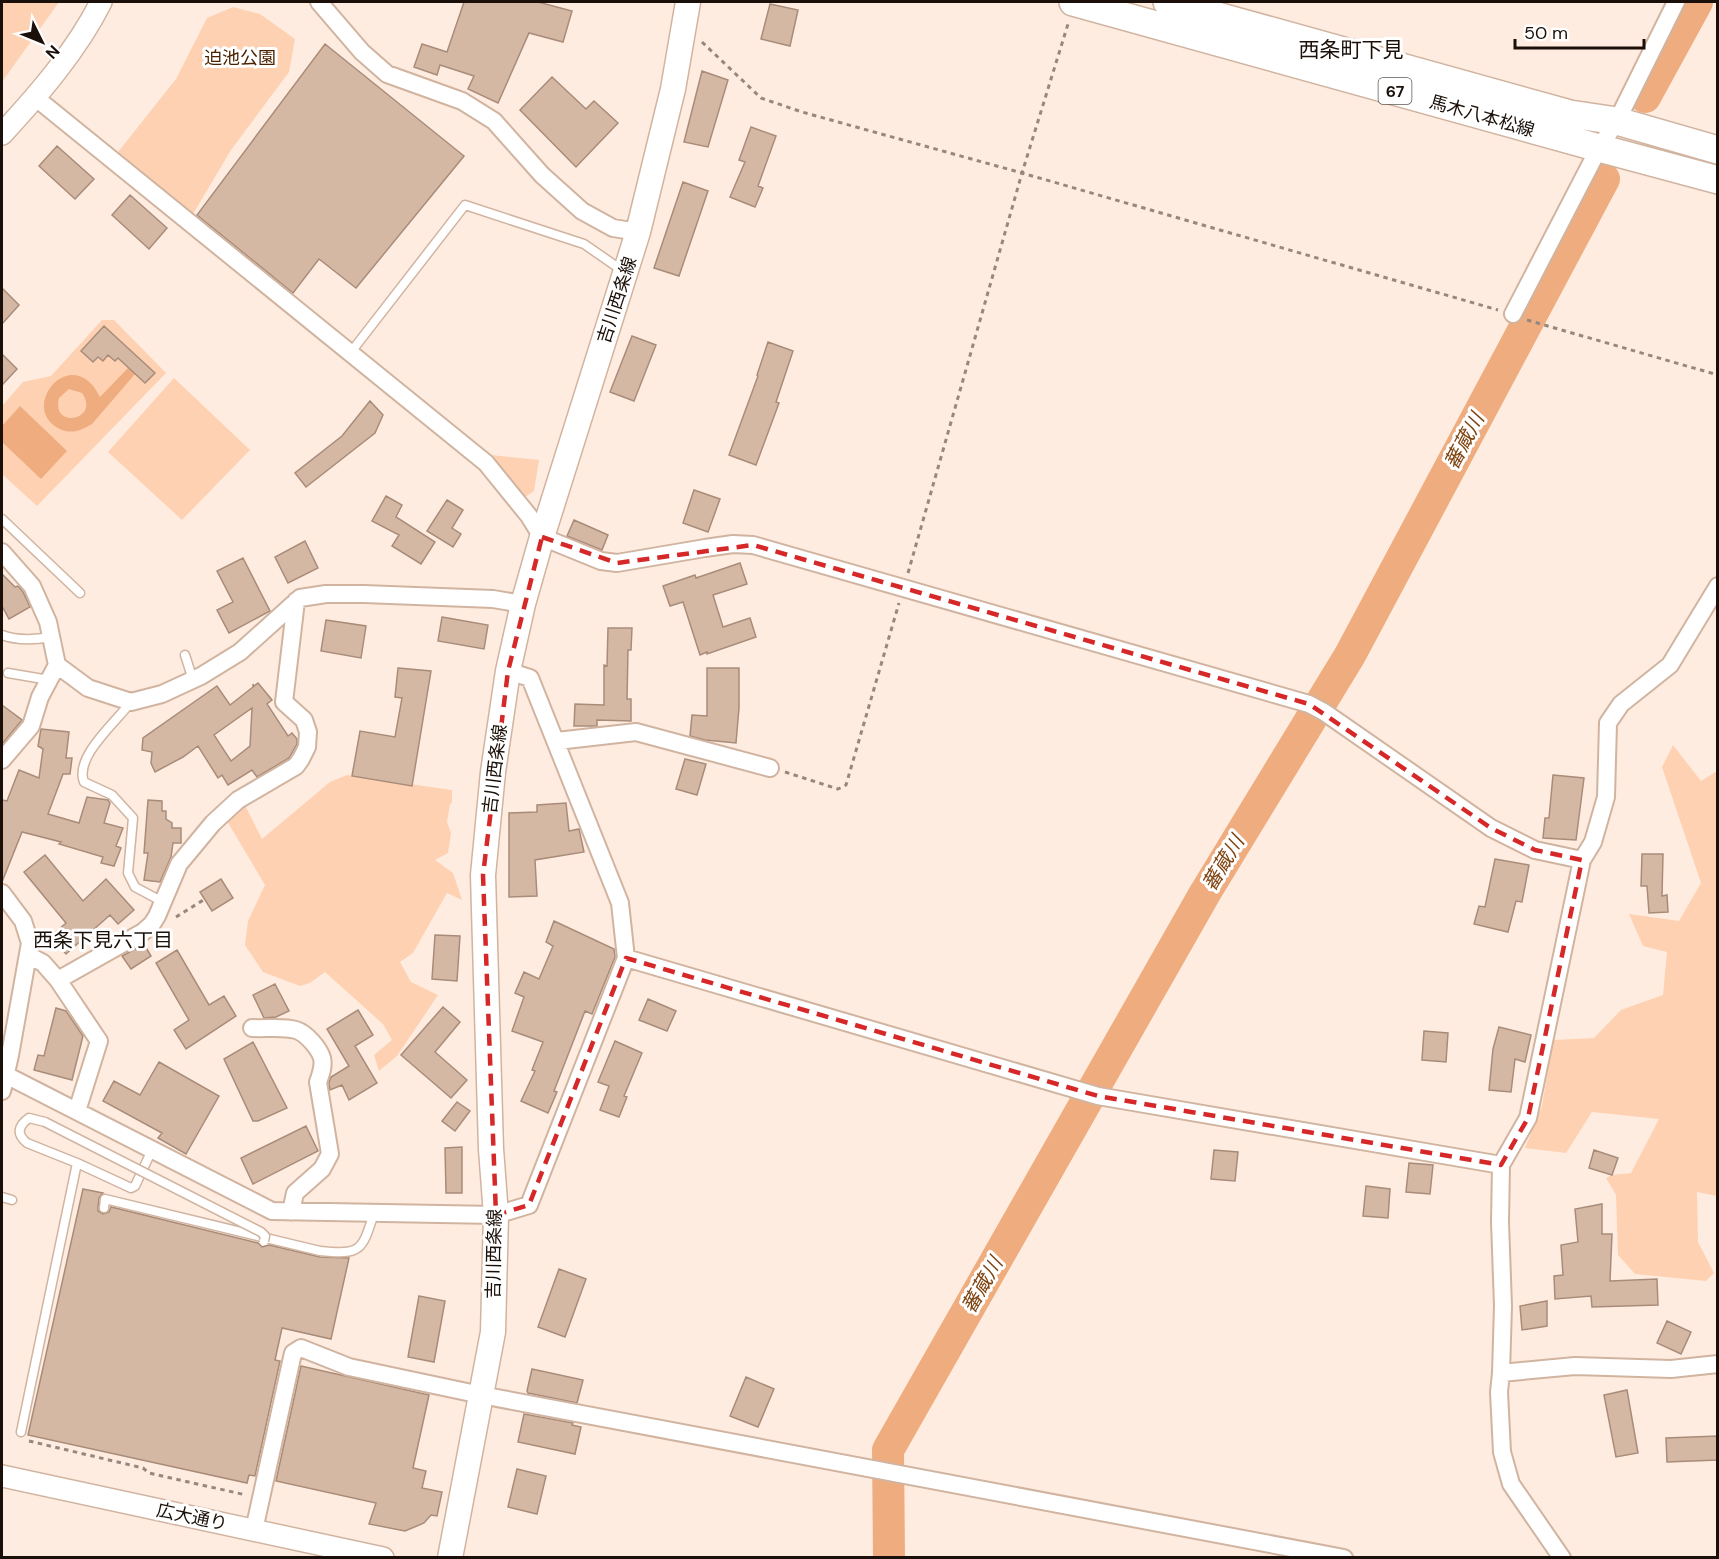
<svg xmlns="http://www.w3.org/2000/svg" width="1719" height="1559" font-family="'DM Sans','Noto Sans JP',sans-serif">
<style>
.green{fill:#fed1b2}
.water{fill:#efad7f;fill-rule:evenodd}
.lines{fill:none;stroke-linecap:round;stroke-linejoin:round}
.river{stroke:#efad7f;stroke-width:32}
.building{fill:#d5b8a4;stroke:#a88c79;stroke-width:1.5;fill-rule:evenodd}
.service-casing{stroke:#d1b4a0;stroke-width:11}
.minor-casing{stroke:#d1b4a0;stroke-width:20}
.tertiary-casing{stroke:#d1b4a0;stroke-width:24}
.secondary-casing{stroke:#d1b4a0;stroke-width:27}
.primary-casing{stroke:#d1b4a0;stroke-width:30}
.path{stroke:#97887f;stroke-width:3;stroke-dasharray:4.5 4.5;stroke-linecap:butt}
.service{stroke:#fff;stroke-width:8}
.minor{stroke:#fff;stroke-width:16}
.tertiary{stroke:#fff;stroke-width:21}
.secondary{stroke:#fff;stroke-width:24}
.primary{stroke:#fff;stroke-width:27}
.service-bridge-casing{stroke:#d1b4a0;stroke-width:11;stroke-linecap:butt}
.service-bridge{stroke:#fff;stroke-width:8}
.marked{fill:none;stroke:#d62828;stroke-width:4.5;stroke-dasharray:12 8;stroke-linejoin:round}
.labels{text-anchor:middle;stroke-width:6;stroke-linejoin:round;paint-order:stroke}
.shield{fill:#fff;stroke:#5f5853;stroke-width:1.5}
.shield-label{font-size:16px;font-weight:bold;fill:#1a1009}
.park-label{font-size:18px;fill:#4b2200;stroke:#fff}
.street-label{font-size:18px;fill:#1a1009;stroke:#fff}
.water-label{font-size:20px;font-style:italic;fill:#7f430f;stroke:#fff}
.neighbourhood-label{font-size:20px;fill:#1a1009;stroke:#fff}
.quarter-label{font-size:21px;fill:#1a1009;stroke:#fff}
</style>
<rect width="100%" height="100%" fill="#ffece0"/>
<path class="green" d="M2,2h57l-57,80z
M233,7l27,7 35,25 -6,33 -58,78 -38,64 -75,-62 58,-73 31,-61z
M102,320h12l52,53 -129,133 -35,-32v-68l21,-24 28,-6z
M174,378l76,72 -68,70 -74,-68z
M491,455l48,5 -5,31 -13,9z
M1673,745l28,36 16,-10v425l-20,-4 1,50 16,31 -8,8 -71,-7 -17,-19 -2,-60 -10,-17 6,-3 19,-2 28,-54 -67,-7 -26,41 -41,-5 17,-42 11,-66 41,-2 27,-28 42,-15 4,-43 -24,-6 -14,-32 50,7 22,-38 -39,-116z
M347,775l105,15v13l-2,1 -3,18 4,11 -3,20 -13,7 18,13 9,27 -15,-7 -34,60 -13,9 11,20 27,13 -41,61 -18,15 -5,-16 18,-15 -9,-16 -58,-52 -15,11 -10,3 -37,-14 -18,-27 3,-24 17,-36 -38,-64 17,-18 18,36 68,-57z"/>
<path class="water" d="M128,368l7,6 -43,50c-10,6 -19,10 -30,6 -47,-20 10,-90 38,-33zM69,389l13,4c19,27 -31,37 -23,5z
M20,406l47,45 -26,28 -39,-37v-16z"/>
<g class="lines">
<path class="river" d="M1645,97l52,-95
M889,1558l-1,-108 317,-557 145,-238 254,-476"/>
</g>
<path class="building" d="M464,2h74l34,9 -9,31 -34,-9 -31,70 -30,-14 6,-13 -34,-11 -3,10 -23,-8 8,-23 25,8z
M770,4l28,6 -8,36 -29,-7z
M325,44l139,112 -108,132 -37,-29 -26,34 -96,-78z
M702,71l26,9 -20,67 -24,-5z
M552,77l34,32 8,-8 24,22 -42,44 -56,-57z
M751,127l25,9 -18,50 5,2 -8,19 -25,-10 15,-35 -6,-2z
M57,146l37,33 -19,20 -36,-33z
M683,182l25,9 -29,85 -25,-8z
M130,195l37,33 -18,21 -37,-34z
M2,288l17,17 -17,19z
M104,326l51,47 -10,10 -27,-25 -3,3 -7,-6 -5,6 -5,-4 -5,5 -12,-11z
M632,336l24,9 -22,56 -24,-9z
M768,342l25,9 -17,51 3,1 -23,62 -27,-10 29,-79 -1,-1z
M2,354l15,15 -15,16z
M370,401l13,14 -8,18 -69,54 -11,-14 47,-37z
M694,490l26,9 -12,33 -25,-9z
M386,496l16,9 -6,12 39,25 -14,22 -29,-18 7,-11 -27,-14z
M447,500l16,10 -11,18 9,6 -8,13 -26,-16z
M574,520l34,15 -6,15 -35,-14z
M305,541l13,27 -30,15 -13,-26z
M243,558l27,53 -41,22 -12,-23 16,-8 -16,-31z
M740,563l7,21 -34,11 10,32 27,-9 6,19 -49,17v-2l-7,3 -17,-53 -13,4 -7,-20 32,-11 1,3z
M2,574l13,13 3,-1 5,6 7,15 -21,12 -7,-13z
M442,617l46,8 -4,24 -46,-8z
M326,620l40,6 -5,32 -40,-7z
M608,628h24l-1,22h-3l-1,49h4v22l-34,-1v6h-23l1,-22 29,1v-40l3,1z
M398,668l33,3 -19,115 -60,-10 8,-45 35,6 7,-39 -7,-1z
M707,668h32v40l-3,35 -31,-3 -15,-4 2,-21 15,1z
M258,683l14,17 -5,4 21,32 4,-3 5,6v5l-8,14 -32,19 -5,-7 -24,15 -6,-10 -4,3 -20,-32 -15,11 -28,15 -4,-9 1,-11 -10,-2 1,-12 74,-52 13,19 23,-18v-3l1,2zM252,708l-2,38 -19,15 -17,-26z
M2,705l20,15 -20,24z
M41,729l28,3 -3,26h6l-2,16h-7l-15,40 31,9 8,-26 21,3 2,3 -6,20 19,5 -7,18 5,2 -7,18 -13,-3 2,-6 -44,-13 2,-2 -39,-10 -20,50v-82l5,1 12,-31 20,8 4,-29 -5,-3z
M685,759l21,5 -9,31 -21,-6z
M1553,775l31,3 -8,62 -33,-2 2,-20h4z
M148,800l14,1v10h4v8l6,4v5h9v15h-8l-2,14 -11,25 -16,-2 4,-27h-4z
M566,803l3,28 10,-2 5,23 -49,8 2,36 -28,1v-84l28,-1v-7z
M1642,854h21l-1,42 5,-1 1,17 -19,1 -2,-27h-6z
M45,855l38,46 23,-22 28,31 -16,14 -8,-9 -44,39 -15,-18 15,-13 -42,-51z
M1495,859l34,6 -7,37 -6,-1 -8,31 -34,-8 5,-18 6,1z
M221,879l12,19 -21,13 -12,-19z
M554,921l60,28 1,8 -23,57 -7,-3 -31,80 3,1 -9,21 -27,-12 14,-30 -3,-1 11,-28 -31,-11 12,-34 -9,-4 9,-21 15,7 14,-33 -7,-4z
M435,935l25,1 -3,45 -25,-2z
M144,944l7,12 -20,13 -9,-13z
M177,950l32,55 15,-9 12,20 -50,33 -12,-19 15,-10 -33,-57z
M275,984l14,27 -13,6 -12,1 -11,-23z
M648,999l28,12 -9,20 -28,-11z
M443,1007l17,15 -25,30 32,28 -16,18 -50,-43z
M56,1008l10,3 17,25 -11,44 -38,-10 4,-15 6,1z
M358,1010l15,25 -18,11 22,37 -28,17 -7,-15 -12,5 -1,-7 2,-6 18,-11 -22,-37z
M1499,1027l32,8 -6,27 -10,-3 -4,33 -22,-2 4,-41z
M1424,1031l24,2 -2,29 -24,-2z
M615,1041l27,12 -18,43 3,1 -8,20 -19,-7 9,-24 -11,-4z
M253,1042l34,66 -29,13h-5l-29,-62z
M159,1062l60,34 -33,58 -28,-16 4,-5 -59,-32 11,-20 26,14z
M457,1102l13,9 -15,20 -13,-10z
M306,1126l12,25 -65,33 -12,-26z
M462,1147v46h-16l-1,-45z
M1214,1150l24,2 -3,29 -24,-2z
M1594,1150l24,8 -6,17 -23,-7z
M1409,1163l24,2 -3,29 -24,-2z
M1366,1186l24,3 -2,29 -25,-2z
M83,1189l20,4 -4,5 -1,9v4l5,3 6,-2 2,-5 147,36 4,4 7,-2 51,12 29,1 -18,81 -49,-11 -7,32 5,1 -25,115 -6,-1 -2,8 -219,-48z
M1602,1204v30h10l-2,47 47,-2 1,26 -66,2 -1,-11 -36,3 -1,-23 9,-1 -2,-30 17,-3 -3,-33z
M559,1269l27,10 -21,58 -27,-10z
M419,1296l26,5 -11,61 -26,-5z
M1547,1301v25l-25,4 -2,-24z
M1667,1321l24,11 -10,22 -24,-11z
M301,1366l128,29 -16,73 13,3 -4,17 20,4 -5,24 -6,-1 -7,8 -19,8 -36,-7 7,-21 -100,-22z
M532,1369l51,11 -6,23 -49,-10 -1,-2z
M746,1377l28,12 -16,38 -28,-11z
M1627,1390l11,63 -22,4 -12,-62z
M524,1414l49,9 -1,2 9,2 -6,27 -57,-12z
M1718,1436v24l-51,2 -1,-24z
M517,1469l29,7 -9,38 -29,-7z"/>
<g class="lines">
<g class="service-casing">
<path id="service" d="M351,352l114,-147 119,39 39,27
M2,519l78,74
M2,635c16,6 32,5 49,2
M185,655l8,25
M8,673l41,7
M131,702c-15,20 -57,55 -47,80l28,13 21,23 -5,55 7,14 28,15
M45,1122l-16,-4c-11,8 -13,16 -2,25l50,20
M2,1197l10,3
M104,1208l1,-9 215,52c41,4 42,0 54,-38
M21,1432l56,-269 54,25 4,-2 17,-36"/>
</g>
<g class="minor-casing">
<path id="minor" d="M319,2l43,50 25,22 75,27 32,20 48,54 40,36 31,17 25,4
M36,98l450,365 43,53 13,21 59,24 16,2 88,-15 28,-4 20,1 556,159 15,8 167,116 44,22 47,10
M1513,314l86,-166 18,-27 59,-119
M2,552l30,34 16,36 9,43 -17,32 -9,29 -29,34
M57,665l31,23 43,14 31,-8 39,-18 39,-24 60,-54 26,-4h38l129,5 30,5
M557,741l79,-9 134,36
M2,893l21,28 7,22 -20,112 -8,36
M28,955l15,8 15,17 85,-48 9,-8 5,-8 22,-52 34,-41 25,-23 58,-34 5,-7 6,-12 1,-15 -4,-12 -20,-18 12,-101
M626,958l472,138 403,69
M58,980l41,61 -22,70
M252,1028c14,1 30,-2 44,2 10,3 23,18 26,28 2,8 -1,16 -4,24l12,72 -8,15 -27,24 -4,19
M2,1073l270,138 224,4 33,-10 97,-247 -6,-55 -90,-225 -22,-7
M1501,1373l74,-7 96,3 47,-5
M254,1530l39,-177 8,-5 48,19 132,28 863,163
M1562,1558l-51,-74 -9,-32 -3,-60 2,-19 2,-67 -3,-84 1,-57 27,-47 54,-258 11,-18 13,-45 2,-74 13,-19 49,-39 48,-79"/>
</g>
<g class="tertiary-casing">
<path id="tertiary" d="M2,134c37,-40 75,-84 99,-132
M2,1476l381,82"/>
</g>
<g class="secondary-casing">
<path id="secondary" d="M450,1558l43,-226 3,-117 -5,-66 -8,-274 10,-103 15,-101 15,-67 19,-67 96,-305 35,-143 15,-87"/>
</g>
<g class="primary-casing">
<path id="primary" d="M1073,2l526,146 119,32
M1167,2l403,112 47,7 101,29"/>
</g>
<path class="path" d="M702,42l59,56 41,14 220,61 476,137
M1527,320l191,55
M908,573l114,-400 46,-149
M785,772l53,17 8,-4 53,-182
M176,917l29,-18
M29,1441l114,27 6,5 97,22"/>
<use href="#service" class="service"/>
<use href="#minor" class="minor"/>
<use href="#tertiary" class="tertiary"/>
<use href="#secondary" class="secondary"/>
<use href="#primary" class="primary"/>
<g class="service-bridge-casing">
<path id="service-bridge" d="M45,1122l216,110 4,4 -1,5"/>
</g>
<use href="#service-bridge" class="service-bridge"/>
</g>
<path class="marked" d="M542,537l75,26 136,-18 556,159 182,124 44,22 47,10 -54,258 -27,47 -403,-69 -472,-138 -97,247 -33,10 -13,-340 25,-204z"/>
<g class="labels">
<rect class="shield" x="1378.5" y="78" width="33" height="26" rx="4.5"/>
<g class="shield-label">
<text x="1395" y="97">67</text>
</g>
<g class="park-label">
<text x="240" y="64">迫池公園</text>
</g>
<g class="street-label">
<text transform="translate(1482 116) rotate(16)" y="6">馬木八本松線</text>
<text transform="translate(617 300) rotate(-72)" y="6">吉川西条線</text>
<text transform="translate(495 769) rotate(-83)" y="6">吉川西条線</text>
<text transform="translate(494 1254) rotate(-89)" y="6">吉川西条線</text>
<text transform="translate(192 1517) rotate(12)" y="6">広大通り</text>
</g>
<g class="water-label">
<text transform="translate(1464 441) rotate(-62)" y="7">蕃蔵川</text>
<text transform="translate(1223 863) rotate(-59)" y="7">蕃蔵川</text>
<text transform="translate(982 1285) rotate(-60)" y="7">蕃蔵川</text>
</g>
<g class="neighbourhood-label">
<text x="103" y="947">西条下見六丁目</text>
</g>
<g class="quarter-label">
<text x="1351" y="57">西条町下見</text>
</g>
</g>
<rect width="1719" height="1559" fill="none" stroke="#1a1009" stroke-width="6"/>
<g transform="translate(42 42) rotate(133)" stroke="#ffffff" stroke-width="4.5" paint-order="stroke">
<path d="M0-4.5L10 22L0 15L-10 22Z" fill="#1a1009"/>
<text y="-9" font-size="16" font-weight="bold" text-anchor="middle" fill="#1a1009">N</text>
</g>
<path d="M1515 39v9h129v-9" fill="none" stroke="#1a1009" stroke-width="3"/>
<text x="1524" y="39" font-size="18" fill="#1a1009" stroke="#ffffff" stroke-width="4.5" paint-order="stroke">50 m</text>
</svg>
